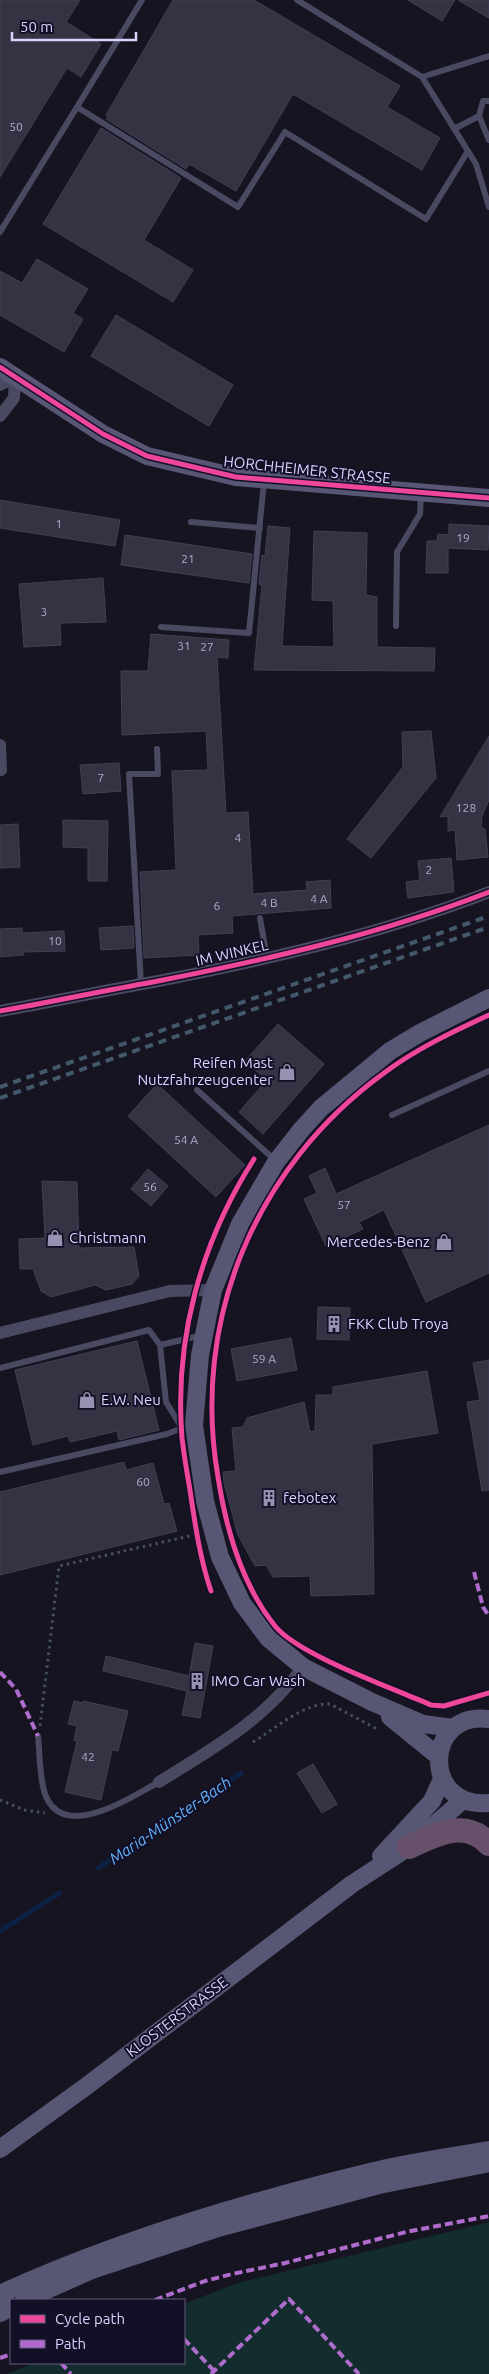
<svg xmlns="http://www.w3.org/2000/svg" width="489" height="2374" font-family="Ubuntu,sans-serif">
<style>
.green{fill:#132c2d}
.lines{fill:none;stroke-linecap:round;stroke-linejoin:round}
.stream{stroke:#0d2144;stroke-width:5}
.building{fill:#343243;stroke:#433f54}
.path{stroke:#44505f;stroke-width:3;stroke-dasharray:2.5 4;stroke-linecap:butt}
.lane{stroke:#4a4962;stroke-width:6}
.street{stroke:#4a4962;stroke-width:12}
.secondary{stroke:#575674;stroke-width:18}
.highway{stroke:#67516a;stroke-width:24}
.rail{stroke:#43596b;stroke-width:4;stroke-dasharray:8 6;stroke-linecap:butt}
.quiet{stroke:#b06ccc;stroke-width:4;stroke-dasharray:8 4;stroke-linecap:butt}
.cycleway-casing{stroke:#130f26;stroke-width:8}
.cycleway{stroke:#ed469a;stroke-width:5}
.labels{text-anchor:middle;stroke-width:4;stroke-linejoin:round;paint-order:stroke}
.number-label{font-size:12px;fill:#b0acd0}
.street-label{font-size:15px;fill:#d9d4ff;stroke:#130f26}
.poi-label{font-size:15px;fill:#d9d4ff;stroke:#130f26;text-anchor:start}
.water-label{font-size:16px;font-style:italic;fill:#62b6ff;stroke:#130f26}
</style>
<rect width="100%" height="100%" fill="#161421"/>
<path class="green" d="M489,2222v152h-483l29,-11h149v-59l53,-21z"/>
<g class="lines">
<path class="stream" d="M98,1868l143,-95
M0,1931l60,-38"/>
</g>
<path class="building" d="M0,0h80l-14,22 35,22 -20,33 -14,-9 -67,109z
M173,0h81l146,86 -13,21 53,31 -18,32 -129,-76 -57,97 -47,-27 -3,5 -80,-50 2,-3 -2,-1z
M408,0h47l-13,21z
M458,0h31v18z
M101,128l80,50 -37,62 49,30 -20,32 -130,-78z
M37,259l51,30 -15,24 10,6 -19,33 -64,-37v-44l22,12z
M116,315l117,70 -24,41 -118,-70z
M0,500l120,20 -5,26 -115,-18z
M449,524l40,2 -1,24 -40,-2v25h-22l1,-32h10l1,-7 11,1z
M268,526l22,2 -8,118 52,1 -1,-46 -21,-1 2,-69 53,2 -1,62 11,2v50l58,1 -1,23 -180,-1 8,-85 -3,-1 3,-29 3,1z
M125,535l127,19 -3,29 -128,-18z
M103,578l3,44 -46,1 1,22 -37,2 -5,-63z
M151,634l78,6 -1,18 -11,-1 9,156 22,-1 5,82 54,-4 -1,-8 24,-2 1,28 -99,8 1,17 -35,2 1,20 -55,3 -4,-86 36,-2 -4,-99 36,-1 -2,-39 -84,4 -1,-64h27z
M431,731l5,47 -65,80 -24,-19 56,-72 -1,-35z
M489,736v64l-7,16 -1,11 4,2 3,28 -31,3 -2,-30 -7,1v-15l-8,1z
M119,763l2,28 -38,3 -3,-29z
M63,820l45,1 -1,60h-19v-33l-25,-1z
M18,824l2,43 -20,1v-43z
M451,858l3,34 -46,6 -2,-16 14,-2 -2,-19z
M133,926l1,22 -33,2 -2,-22z
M22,928v5l42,-2 1,20 -42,1 1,3 -24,2v-28z
M278,1024l46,40 -61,70 -24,-22 28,-32 -22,-19z
M157,1084l88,81 -29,32 -88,-81z
M489,1125v148l-63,29 -42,-92 -25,12 4,7 -37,17 -22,-47 13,-6 -8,-17 16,-8 11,26z
M148,1169l20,17 -17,20 -20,-17z
M42,1181l35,1 2,66 55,-1 5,29 -7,8 -26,6 -11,-5 -44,12 -10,-6 -8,-22h-13l-1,-30 26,-1z
M318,1307l32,1 -1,32 -32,-1z
M291,1338l6,32 -60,11 -6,-32z
M137,1341l22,89 -40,10 -2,-9 -47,11 -2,-6 -35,9 -18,-75z
M489,1360v130l-7,1 -15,-89 13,-2 -7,-37z
M427,1371l11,62 -66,11 2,150 -63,2 -1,-20 -37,1 -7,-12 -11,1 -17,-31 -14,-52 -1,-11 13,-1 -4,-43 11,-1 4,-9 57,-16 6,30 5,-1 1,-36h17v-8z
M124,1462l2,8 27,-7 11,41 5,-1 8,28 -177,44v-83z
M195,1643l18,3 -13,72 -18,-3 5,-24 -84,-20 3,-15 83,20z
M74,1701l9,2v-2l45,10 -10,40 -6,-1 -11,50 -36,-8 12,-51 -3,-1 3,-14 -9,-2z
M313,1764l24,40 -15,9 -25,-40z"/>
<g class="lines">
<path class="path" d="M40,1726l19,-160 139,-32
M253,1742c22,-13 50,-39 77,-38l47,25
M0,1800l24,10 21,3"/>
<path class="lane" d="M297,0l125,77 54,87 13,43
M422,77l67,-21
M77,107l65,-107
M479,116l10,24
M454,129l25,-13 4,-15h6
M0,232l77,-125 161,100 47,-75 141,87 42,-68
M191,522l69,6
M396,626l1,-74 23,-38 1,-19
M161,627l88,6 15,-152
M260,918l7,40
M141,984l-12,-210h29l-1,-25
M197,1090l79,71
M392,1115l97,-44
M0,1368l149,-38 11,15
M186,1427l-4,1 -16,-26 -6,-57 43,-10
M0,1472l167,-38 15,-6
M38,1736c2,19 1,40 7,58 18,49 86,3 114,-12"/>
<path class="street" d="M0,385l15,-8
M0,416l14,-18 1,-21
M0,745l1,25
M0,1011c51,-9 102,-20 153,-29 113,-22 228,-48 336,-90
M0,1333l170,-42 43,-1
M159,1782c56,-35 104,-61 144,-115"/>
<path class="secondary" d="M0,367l103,67 44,22 89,21 253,21
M390,1717l48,39
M489,1719c-65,-9 -68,90 0,84
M453,1728l-30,-4 -51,-22 -69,-35 -35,-29 -26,-35 -22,-46 -15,-56 -11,-76 6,-70 13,-65 27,-66 36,-62 25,-32 20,-22 69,-57 30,-18 69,-35
M381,1856l51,-55 10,-22
M0,2149l88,-64 264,-201 57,-37 54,-47
M0,2294c115,-53 246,-92 370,-122 39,-10 79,-15 119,-22
M24,2300l68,-30 126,-42 161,-43 110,-22
M0,2313l11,-6"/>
<path class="highway" d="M409,1847c26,-12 56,-29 80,-3"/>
<path class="rail" d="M0,1087l489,-171
M0,1098l489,-171"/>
<path class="quiet" d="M474,1572l9,35 6,9
M0,1672l16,17 22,47
M155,2300l50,-19 27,-7 53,-11 121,-31 83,-16
M184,2339l33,35
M0,2358l11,-4
M61,2363l10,11
M211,2374l78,-75 70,75"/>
<g class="cycleway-casing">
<path id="cycleway" d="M0,367l103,67 44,22 89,21 253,21
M0,1011c51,-9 102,-20 153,-29 113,-22 228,-48 336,-90
M489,1015c-37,17 -73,34 -105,58 -129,94 -193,247 -166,404 8,52 24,108 57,149 23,29 120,63 156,79l13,1 45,-13
M211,1591c-11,-32 -16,-67 -21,-101 -3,-17 -6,-35 -8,-52 -8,-99 19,-196 72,-279"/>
</g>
<use href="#cycleway" class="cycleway"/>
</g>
<defs>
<g id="shop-bare" transform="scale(1.35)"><path d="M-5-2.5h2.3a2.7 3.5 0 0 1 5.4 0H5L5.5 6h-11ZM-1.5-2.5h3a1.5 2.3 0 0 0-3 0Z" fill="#9591b1" stroke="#130f26" stroke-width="2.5" paint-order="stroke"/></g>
<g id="building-bare" transform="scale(1.35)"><path d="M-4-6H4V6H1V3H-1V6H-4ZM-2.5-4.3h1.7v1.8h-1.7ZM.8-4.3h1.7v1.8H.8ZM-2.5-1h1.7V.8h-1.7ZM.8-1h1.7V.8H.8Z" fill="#9591b1" stroke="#130f26" stroke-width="2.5" paint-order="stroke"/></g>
</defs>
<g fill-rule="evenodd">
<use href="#shop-bare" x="287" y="1072"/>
<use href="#shop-bare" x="55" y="1238"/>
<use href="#shop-bare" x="444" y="1242"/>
<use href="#building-bare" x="334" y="1324"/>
<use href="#shop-bare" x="87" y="1400"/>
<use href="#building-bare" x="269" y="1498"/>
<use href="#building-bare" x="197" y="1681"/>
</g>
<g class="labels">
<g class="number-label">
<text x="16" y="131">50</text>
<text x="59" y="528">1</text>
<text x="463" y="542">19</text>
<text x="188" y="563">21</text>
<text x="44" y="616">3</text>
<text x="184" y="650">31</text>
<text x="207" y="651">27</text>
<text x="101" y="782">7</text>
<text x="466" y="812">128</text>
<text x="238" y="842">4</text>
<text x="429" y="874">2</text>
<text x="319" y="903">4 A</text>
<text x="269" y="907">4 B</text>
<text x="217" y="910">6</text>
<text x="55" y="945">10</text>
<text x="186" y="1144">54 A</text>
<text x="150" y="1191">56</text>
<text x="344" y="1209">57</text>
<text x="264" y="1363">59 A</text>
<text x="143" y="1486">60</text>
<text x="88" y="1761">42</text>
</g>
<g class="street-label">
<text transform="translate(307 470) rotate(6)" y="5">HORCHHEIMER STRASSE</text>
<text transform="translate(232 953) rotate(-13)" y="5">IM WINKEL</text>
<text transform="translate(177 2017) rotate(-37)" y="5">KLOSTERSTRASSE</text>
</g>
<g class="poi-label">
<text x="273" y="1068" text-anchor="end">Reifen Mast<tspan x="273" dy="17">Nutzfahrzeugcenter</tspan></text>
<text x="69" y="1243">Christmann</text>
<text x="430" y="1247" text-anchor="end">Mercedes-Benz</text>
<text x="348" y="1329">FKK Club Troya</text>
<text x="101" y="1405">E.W. Neu</text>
<text x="283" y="1503">febotex</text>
<text x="211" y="1686">IMO Car Wash</text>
</g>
<g class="water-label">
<text transform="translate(170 1820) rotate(-34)" y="6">Maria-Münster-Bach</text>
</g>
</g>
<rect x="10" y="2299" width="175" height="65" fill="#130f26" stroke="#625e7d"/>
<rect x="20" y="2315" width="25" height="8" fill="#ed469a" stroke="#625e7d"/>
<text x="55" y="2324" font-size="15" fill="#d9d4ff">Cycle path</text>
<rect x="20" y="2340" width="25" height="8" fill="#b06ccc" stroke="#625e7d"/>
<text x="55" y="2349" font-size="15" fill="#d9d4ff">Path</text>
<path d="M12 32v8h124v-8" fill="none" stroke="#d9d4ff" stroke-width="2.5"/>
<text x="20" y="32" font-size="15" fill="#d9d4ff" stroke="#130f26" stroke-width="4" paint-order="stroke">50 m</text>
</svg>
